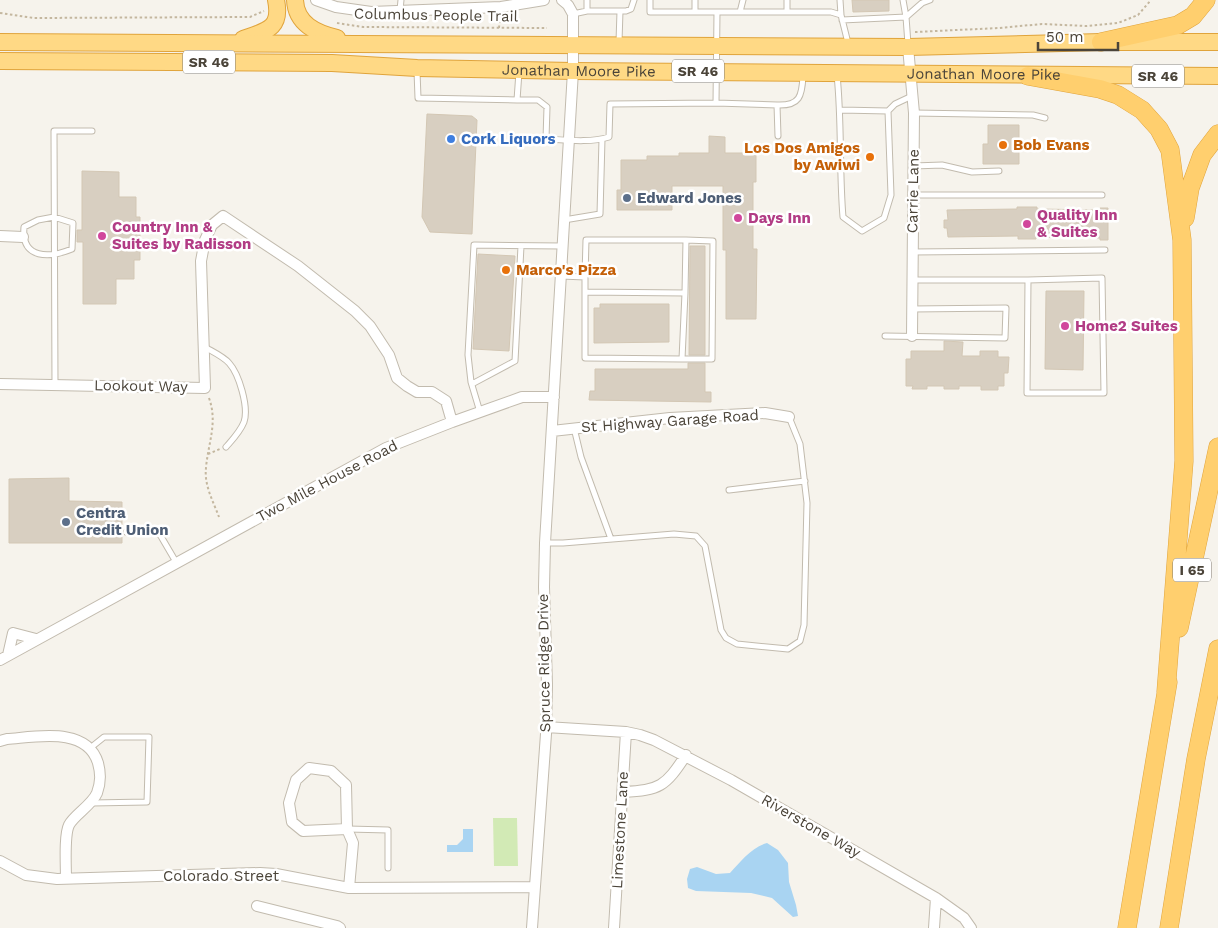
<svg xmlns="http://www.w3.org/2000/svg" width="1218" height="928" font-family="'Work Sans',sans-serif">
<style>
.green{fill:#d2eab5}
.water{fill:#a9d4f2}
.building{fill:#d8cfc1;stroke:#d3c7b4}
.lines{fill:none;stroke-linecap:round;stroke-linejoin:round}
.service-casing{stroke:#c2bbae;stroke-width:7}
.minor-casing{stroke:#c2bbae;stroke-width:12}
.trunk-casing{stroke:#e0a43c;stroke-width:18}
.motorway-casing{stroke:#e0a43c;stroke-width:19}
.path{stroke:#c4b79f;stroke-width:2;stroke-dasharray:2.5 2.5;stroke-linecap:butt}
.service{stroke:#fff;stroke-width:5}
.minor{stroke:#fff;stroke-width:10}
.trunk{stroke:#ffd985;stroke-width:16}
.motorway{stroke:#ffcf6e;stroke-width:18}
.shop-dot{fill:#3f7fe0;stroke:#fff;stroke-width:2}
.food-dot{fill:#e8710a;stroke:#fff;stroke-width:2}
.service-dot{fill:#5c6f8a;stroke:#fff;stroke-width:2}
.hotel-dot{fill:#d1479c;stroke:#fff;stroke-width:2}
.labels{text-anchor:middle;stroke-width:5;stroke-linejoin:round;paint-order:stroke}
.shield{fill:#fff;stroke:#817c74;stroke-width:1}
.shield-label{font-size:14px;font-weight:bold;fill:#4b4439}
.street-label{font-size:15px;fill:#4b4439;stroke:#fff}
.shop-label{font-size:15px;font-weight:bold;fill:#366cbe;stroke:#fff;text-anchor:start}
.food-label{font-size:15px;font-weight:bold;fill:#c56008;stroke:#fff;text-anchor:start}
.service-label{font-size:15px;font-weight:bold;fill:#4e5e75;stroke:#fff;text-anchor:start}
.hotel-label{font-size:15px;font-weight:bold;fill:#b23c85;stroke:#fff;text-anchor:start}
</style>
<rect width="100%" height="100%" fill="#f6f3ec"/>
<path class="green" d="M493,818h24l1,48h-24z"/>
<path class="water" d="M463,829h10v23h-26v-7h10l6,-6z
M767,843l11,7 10,13 1,19 7,23 2,11 -5,1 -21,-19 -21,-5 -55,-2 -8,-3 -1,-9 3,-10 7,-2 19,7 14,-1c10,-11 22,-26 37,-30z"/>
<path class="building" d="M852,0h37v11l-36,1z
M427,114l45,2 5,4 -5,114 -42,-2 -8,-15z
M988,125h31v39h-36v-20h5z
M709,136l16,1v16h31v29h-3v67h4l-1,70h-30v-69h-3v-64h-51v24h-55v-20h4v-30h26v-4h32v-3h30z
M82,171l37,1v25h17v20h4v43h-6v19h-18v25h-33v-62h-6v-12h5z
M1017,207h20v2l62,1 1,-2h8v32h-8v-2l-64,-1v2h-18v-3l-70,1 -1,-9h-3v-8h4l-1,-10 70,-1z
M690,246h15v109h-16z
M478,254l37,2 -6,95 -36,-2z
M1046,291h38l-1,79 -38,-1z
M600,304h69v38l-75,1v-35h6z
M944,341l19,1 -1,14h18v-5h18v6h11l-1,16h-4v13h-6v4h-17v-4h-22v3h-15v-3h-17v3h-15l1,-3h-7v-27h5v-8h33z
M688,363h17v29h6v10l-122,-2 1,-9h5v-22h93z
M69,478v23l53,1v41h-113v-64z"/>
<g class="lines">
<g class="service-casing">
<path id="service" d="M587,0v11
M650,0v12h67
M695,0v12
M787,0v12
M840,0l1,15
M400,10l1,-10
M620,11h6l5,-2 3,-9
M740,12l3,-12
M573,14l14,-3h33l-1,31
M842,20l64,-3 -3,-17
M908,44l-2,-27 16,-14 8,-3
M417,71l1,27 99,2 2,-28
M837,75c5,47 2,95 6,142l19,14 22,-13 7,-23 -3,-84 7,-7 17,-8
M517,100h21l9,7 -1,32c20,1 44,4 63,-2l1,-33 106,-1
M777,105c23,1 25,-9 26,-29
M841,110l47,1
M914,113l119,2 12,3
M778,136l-1,-31 -61,-2 1,-91h114l10,3 7,28
M914,166l28,-1 30,7 27,-1
M913,195h189
M54,217l19,6 -1,26c-22,9 -51,11 -48,-22l14,-7z
M564,220l36,-6 2,-75
M913,252l192,-2
M561,276l24,1 1,-37h100
M585,277v15l100,1 1,-53 27,1 -1,118h-30
M913,280h115l74,-2 2,115h-77l1,-113
M585,292v66l97,1 3,-66
M885,336l120,2 1,-30 -94,1
M203,346c8,5 20,10 26,17 10,11 20,44 15,59 -4,10 -11,17 -18,25
M472,384l43,-23 6,-115
M55,385l-1,-254h38
M480,412l-9,-30 -3,-27 6,-110 88,1
M574,428l7,29 30,82
M729,490l76,-9
M126,532l33,1 17,29
M545,543h18l111,-9 22,2 9,10 16,84 5,8 11,6 51,5 12,-8 4,-16 3,-122 -7,-59 -11,-27
M89,749l15,-12h45l-2,65 -55,1
M348,829l40,1v38"/>
</g>
<g class="minor-casing">
<path id="minor" d="M316,0l20,7 35,5 130,-5 43,-7
M908,47l6,66 -2,223
M0,236l23,1
M0,384l205,4 -4,-127 4,-21 7,-15 11,-9 75,50 57,45 15,15 19,29 8,23 10,8 10,6h15l14,9 6,21
M552,431l118,-13 95,-5 24,4
M8,655l5,-22 23,6
M0,660l386,-212 66,-26 70,-25h32
M546,727l80,5 14,3 14,5 77,40 205,118 28,20 7,10
M0,741l7,-2c29,-2 80,-13 91,24 3,11 3,19 -1,30 -5,12 -23,22 -28,32 -5,10 -3,41 -3,54
M623,792c37,-2 42,-5 63,-37
M347,829l-44,2 -11,-9 -3,-19 7,-23 13,-12 22,3 15,14 1,44 6,14 -4,45
M0,861l26,14 31,4 203,-6 16,1 73,14 186,-1
M257,906l80,20 3,2
M532,928l14,-194 1,-49 -3,-98 1,-44 28,-472v-57l-5,-9 -6,-5
M614,928l12,-196
M934,928l2,-30"/>
</g>
<g class="trunk-casing">
<g id="trunk">
<path d="M295,0c1,24 21,33 42,38"/>
<path d="M243,39c23,-8 39,-10 33,-39"/>
<path d="M0,42l908,5 193,-5h117"/>
<path id="s1" d="M0,61l332,2 85,5 156,3 645,5"/>
</g>
</g>
<g class="motorway-casing">
<path id="motorway" d="M1101,42l77,-17 15,-9 13,-16
M1028,76l72,13 18,6 24,15 17,19 11,21 12,90 2,221 -18,231
M1185,218l5,-30 12,-33 16,-21
M1179,628l39,-181
M1127,928l41,-246
M1169,928l27,-169 22,-110"/>
</g>
<path class="path" d="M0,13l34,5 216,-1 14,-6
M337,23l26,4 184,1
M499,28l1,-11
M915,32l84,-4 43,-4 44,2 32,-3 20,-8 13,-15
M209,398c9,25 -1,45 -3,70 -2,17 7,33 13,49
M208,454l12,-5"/>
<use href="#service" class="service"/>
<use href="#minor" class="minor"/>
<use href="#trunk" class="trunk"/>
<use href="#motorway" class="motorway"/>
</g>
<circle class="shop-dot" cx="451" cy="139" r="5"/>
<g class="food-dot">
<circle cx="1003" cy="145" r="5"/>
<circle cx="870" cy="157" r="5"/>
<circle cx="506" cy="270" r="5"/>
</g>
<g class="service-dot">
<circle cx="627" cy="198" r="5"/>
<circle cx="66" cy="522" r="5"/>
</g>
<g class="hotel-dot">
<circle cx="738" cy="218" r="5"/>
<circle cx="1027" cy="224" r="5"/>
<circle cx="102" cy="236" r="5"/>
<circle cx="1065" cy="326" r="5"/>
</g>
<g class="labels">
<g class="shield">
<rect x="183" y="50.5" width="52" height="23" rx="4"/>
<rect x="672" y="59.5" width="52" height="23" rx="4"/>
<rect x="1132" y="64.5" width="52" height="23" rx="4"/>
<rect x="1173" y="558.5" width="38" height="23" rx="4"/>
</g>
<g class="shield-label">
<text x="209" y="67">SR 46</text>
<text x="698" y="76">SR 46</text>
<text x="1158" y="81">SR 46</text>
<text x="1192" y="575">I 65</text>
</g>
<g class="street-label">
<text transform="translate(436 15) rotate(1)" y="5">Columbus People Trail</text>
<text dy="5" stroke="none"><textPath href="#s1" startOffset="579">Jonathan Moore Pike</textPath></text>
<text dy="5" stroke="none"><textPath href="#s1" startOffset="984">Jonathan Moore Pike</textPath></text>
<text transform="translate(913 191) rotate(-89)" y="5">Carrie Lane</text>
<text transform="translate(141 386) rotate(1)" y="5">Lookout Way</text>
<text transform="translate(670 421) rotate(-4)" y="5">St Highway Garage Road</text>
<text transform="translate(327 481) rotate(-28)" y="5">Two Mile House Road</text>
<text transform="translate(544 663) rotate(-91)" y="5">Spruce Ridge Drive</text>
<text transform="translate(811 826) rotate(30)" y="5">Riverstone Way</text>
<text transform="translate(620 830) rotate(-87)" y="5">Limestone Lane</text>
<text x="221" y="881">Colorado Street</text>
</g>
<g class="shop-label">
<text x="461" y="144">Cork Liquors</text>
</g>
<g class="food-label">
<text x="1013" y="150">Bob Evans</text>
<text x="860" y="153" text-anchor="end">Los Dos Amigos<tspan x="860" dy="17">by Awiwi</tspan></text>
<text x="516" y="275">Marco's Pizza</text>
</g>
<g class="service-label">
<text x="637" y="203">Edward Jones</text>
<text x="76" y="518">Centra<tspan x="76" dy="17">Credit Union</tspan></text>
</g>
<g class="hotel-label">
<text x="1037" y="220">Quality Inn<tspan x="1037" dy="17">&amp; Suites</tspan></text>
<text x="748" y="223">Days Inn</text>
<text x="112" y="232">Country Inn &amp;<tspan x="112" dy="17">Suites by Radisson</tspan></text>
<text x="1075" y="331">Home2 Suites</text>
</g>
</g>
<path d="M1038 42v8h80v-8" fill="none" stroke="#4b4439" stroke-width="2.5"/>
<text x="1046" y="42" font-size="15" fill="#4b4439" stroke="#ffffff" stroke-width="4" paint-order="stroke">50 m</text>
</svg>
